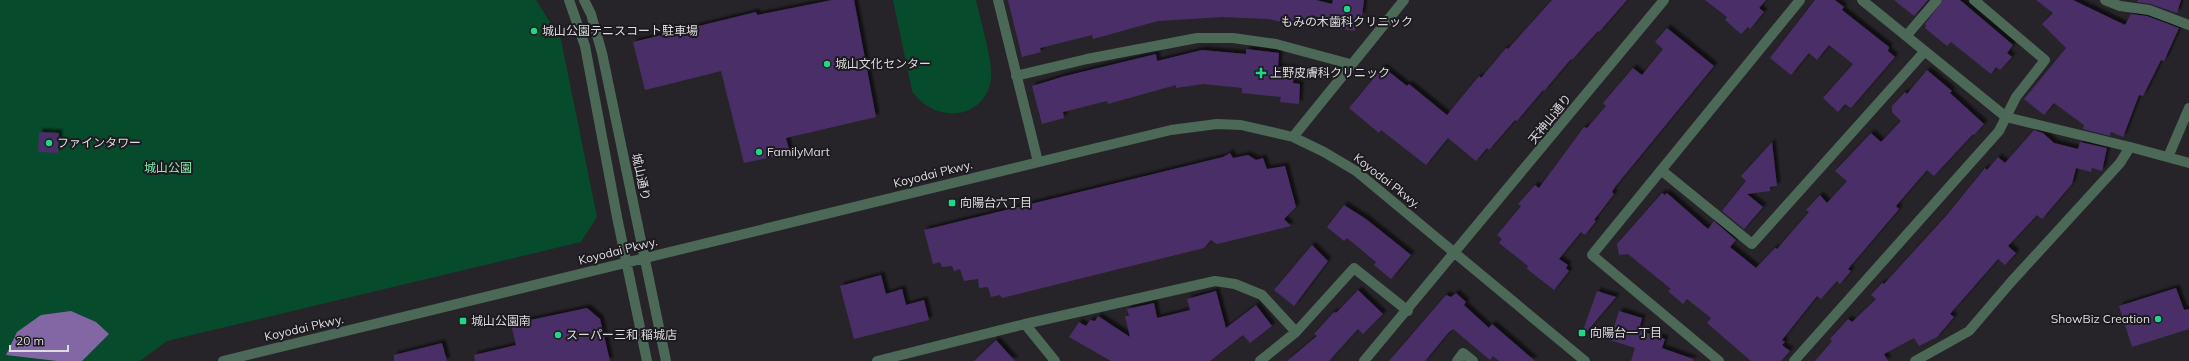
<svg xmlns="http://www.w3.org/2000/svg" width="2189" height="361" font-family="Mulish,'Noto Sans JP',sans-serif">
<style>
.green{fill:#064b2c}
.water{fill:#8367a5}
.building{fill:#4a2e67;filter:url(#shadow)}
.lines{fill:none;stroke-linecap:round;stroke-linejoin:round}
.minor{stroke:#4c6957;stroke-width:10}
.poi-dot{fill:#20d887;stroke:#1d1b20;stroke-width:1.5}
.labels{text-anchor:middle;stroke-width:4;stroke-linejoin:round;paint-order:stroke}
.poi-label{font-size:12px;fill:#dddcdf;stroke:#1d1b20;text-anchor:start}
.street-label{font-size:12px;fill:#dddcdf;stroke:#1d1b20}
.park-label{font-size:12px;fill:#85ebb0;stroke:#1d1b20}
</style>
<defs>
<filter id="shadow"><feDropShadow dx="3.5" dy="-3.5" stdDeviation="1" flood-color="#0009"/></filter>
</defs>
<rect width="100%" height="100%" fill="#262429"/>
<path class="green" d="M0,0h536l25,40 36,177 -16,25 -414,99 -27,20h-140z
M893,0h83c4,20 17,60 15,79 -6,42 -57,45 -79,12z"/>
<path class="water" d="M71,311l25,11 13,12 -27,27h-25l-51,-6 11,-23 24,-17z"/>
<path class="building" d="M832,0h22l22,117 -90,21 4,15 -46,10 -23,-92 -76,19 -12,-48 123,-30 1,3z
M1008,0h308l16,4 1,-4h31l-2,16h-4l-3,15 -18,-3 -24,-13 -2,10 -13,-2 -1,2 -29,-6 -46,-2 -64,4 -65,18 -1,-4 -52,13 1,4 -19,5z
M1552,0h75l-28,32 -1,-1 -26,29 -1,-1 -27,32 -1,-1 -26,31 -2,-1 -26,30 -2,-2 -11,13 -28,-23 -22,27 -45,-35 -2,3 -30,-25 34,-41 24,19 2,-2 38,31 32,-39 2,2 25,-30 2,1z
M1705,0h61l-7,8 5,4 -14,17 -2,-2 -7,7 -16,-14 2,-3z
M1815,0h20l9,7 -2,3 47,37 -1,4 7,6 -44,51 -6,-4 -7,8 -15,-14 30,-34 -24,-19 -12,15 -8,-7 -18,22 -21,-17z
M1894,0h34l-14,16z
M1943,0h17l53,45 -6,8 5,4 -12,13 -4,-3 -5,7 -40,-32 -4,4 -22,-18 1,-2 -1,-2z
M2036,0h37l52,25 6,-11 16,2 32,12 -15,33 -3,-1 -18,36 -4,-1 -16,42 -12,-5 -1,4 -27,-7 1,-4 -30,-22 -10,12 -20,-16 42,-51 -24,-24 11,-11z
M2138,0h43l-4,13 -26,-9 -14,-2z
M1667,28l47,38 -99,121 -3,5 2,2 -20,26 2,1 -11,14 -4,-3 -22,27 9,6 -2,3 3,3 -15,19 -27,-21 1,-3 -29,-23 3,-4 -5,-4 24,-29 -3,-2 17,-19 4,3 45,-61 3,1 19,-22 -3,-3 30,-35 9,7 21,-26 -8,-7z
M1246,49l33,4 -1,14 16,2 -1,14 7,1 -1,20 -19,-2 1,-5 -39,-4v-5l-39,-4 -27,4v-3l-68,19 -1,-3 -44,11 1,6 -22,6 -10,-38 33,-10 91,-22 1,7 45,-11 44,4z
M1927,70l25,21 -2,2 34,31 -10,11 -1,-1 -39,42 -7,-6 -31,36 3,3 -51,60 3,2 -11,13 -3,-3 -16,18 -4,-3 -35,44 3,2 -3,3 8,6 -9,10h-30l-44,-38 4,-5 -24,-19 -4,5 -15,-13 3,-2 -43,-35 -9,1 -2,-11 45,-51 3,2 2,-2 41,36 6,-8 22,19 -6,7 26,21 19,-20 2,1 32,-37 -3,-2 14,-15 7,8 20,-22 -12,-10 36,-38 10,9 20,-21 -9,-9v-6l13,-14 2,2z
M2034,130l9,3 11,10 24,6 2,-7 27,6 -5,23 -10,-3 -1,4 -15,-4 -4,16 -30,35 -5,-4 -29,31 8,7 -11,12 -7,-6 -48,55 4,3 -17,20 -18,9 -5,-8 -30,16 4,7h-73l17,-20 -2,-2 18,-20 4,3 24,-23 -5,-4 11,-12 2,1 62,-68 39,-48 2,2 11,-13 7,6z
M39,132l20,1 -1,20 -20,-1z
M1772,142l5,44 -7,1v4l-23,3 16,13 -19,22 -22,-18 24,-30 -5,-5z
M1230,153l3,5 15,-3 8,5 7,-2 4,11 18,-3 11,41 -12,12 7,7 -74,18 -6,-4 -7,8 -202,50 -2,-3 -9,2 -3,-10 -9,1 -1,-9 -14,2 -4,-12 -6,2 -2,-5 -10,1 -2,-5 -7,2 -9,-34 299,-73z
M1344,205l22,14 45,36 -20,24 -17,-14 2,-3 -29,-24 -3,3 -17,-14z
M1312,245l16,16 -34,45 -20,-16z
M881,275l5,19 16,-5 4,16 18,-5 5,20 -75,19 -14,-53z
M2176,288l8,22 5,-1v20l-57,18 -13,-41z
M1358,290l25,24 -20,20 -5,-5 -29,32h-42l30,-25 -3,-2 20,-22 2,1z
M1216,291l10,37 30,-23 16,21 -22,17 -7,-8 -33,26h-99l-42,-24 10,-15 7,4 4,-6 5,1 3,-5 32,21 -5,-21h4l-2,-7 27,-6 3,15 33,-8 -3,-11z
M1597,291l19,6 -33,39h-2z
M1456,293l10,9 -2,3 25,23 3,-4 43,37h-36l-6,-5 -3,4 -37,-31 -4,3 -24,29h-36l57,-66 5,2z
M587,308l13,11 10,42h-135l-1,-6 42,-10 -5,-21z
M1619,311l23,7 -3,12 26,9 -3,9 31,11v2h-62l4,-13 -25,-8z
M996,340l19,21h-41z
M442,343l5,18h-53v-6z"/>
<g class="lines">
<path class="minor" d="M569,0l16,46 32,171 30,144
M584,0l7,14 11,39 64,308
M998,0l40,162
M1862,0l144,117 124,30
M2105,0l15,6 29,4 40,15
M1907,35l30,-35
M1016,76l71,-17 110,-21h36l43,6 74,20
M1293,137l111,-137
M2168,157l21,-49
M1661,170l91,74 173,-193
M1025,324l30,37
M223,361l865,-211 83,-20 46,-6 24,1 52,12 31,15 32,19 229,190
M877,361l148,-37 190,-43 20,3 27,11 34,37
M1260,361l36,-29 58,-64 54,43
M1364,361l300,-361
M1457,361l6,-8 10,8
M1719,361l-127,-106 208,-255
M1794,361l205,-230 17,-34 29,-37 -71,-60
M1915,361l54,-30 42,-49 109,-119 10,-16 59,16"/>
</g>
<g class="poi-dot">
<circle cx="1347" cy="9" r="4"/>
<circle cx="534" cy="31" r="4"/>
<circle cx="827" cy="64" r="4"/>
<path d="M1259 67h4v4h4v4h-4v4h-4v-4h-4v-4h4z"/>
<circle cx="49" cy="143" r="4"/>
<circle cx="759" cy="152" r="4"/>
<rect x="948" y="199" width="8" height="8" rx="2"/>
<circle cx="2158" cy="319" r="4"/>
<rect x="459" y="317" width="8" height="8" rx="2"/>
<rect x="1578" y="329" width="8" height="8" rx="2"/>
<circle cx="558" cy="335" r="4"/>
</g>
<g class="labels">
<g class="poi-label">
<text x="1347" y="26" text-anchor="middle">もみの木歯科クリニック</text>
<text x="542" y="35">城山公園テニスコート駐車場</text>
<text x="835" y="68">城山文化センター</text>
<text x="1270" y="77">上野皮膚科クリニック</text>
<text x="57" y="147">ファインタワー</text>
<text x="767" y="156">FamilyMart</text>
<text x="960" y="207">向陽台六丁目</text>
<text x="2150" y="323" text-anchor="end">ShowBiz Creation</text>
<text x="471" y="325">城山公園南</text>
<text x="1590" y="337">向陽台一丁目</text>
<text x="566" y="339">スーパー三和 稲城店</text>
</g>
<g class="street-label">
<text transform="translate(1550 119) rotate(-51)" y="4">天神山通り</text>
<text transform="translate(933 174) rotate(-14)" y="4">Koyodai Pkwy.</text>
<text transform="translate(641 177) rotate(78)" y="4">城山通り</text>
<text transform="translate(1387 181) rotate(38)" y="4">Koyodai Pkwy.</text>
<text transform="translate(618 251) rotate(-14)" y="4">Koyodai Pkwy.</text>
<text transform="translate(304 328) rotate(-13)" y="4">Koyodai Pkwy.</text>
</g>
<g class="park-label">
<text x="168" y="172">城山公園</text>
</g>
</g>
<path d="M10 345v6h58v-6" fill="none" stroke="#dddcdf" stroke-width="2"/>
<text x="16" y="345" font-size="12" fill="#dddcdf" stroke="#1d1b20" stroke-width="3" paint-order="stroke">20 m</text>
</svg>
